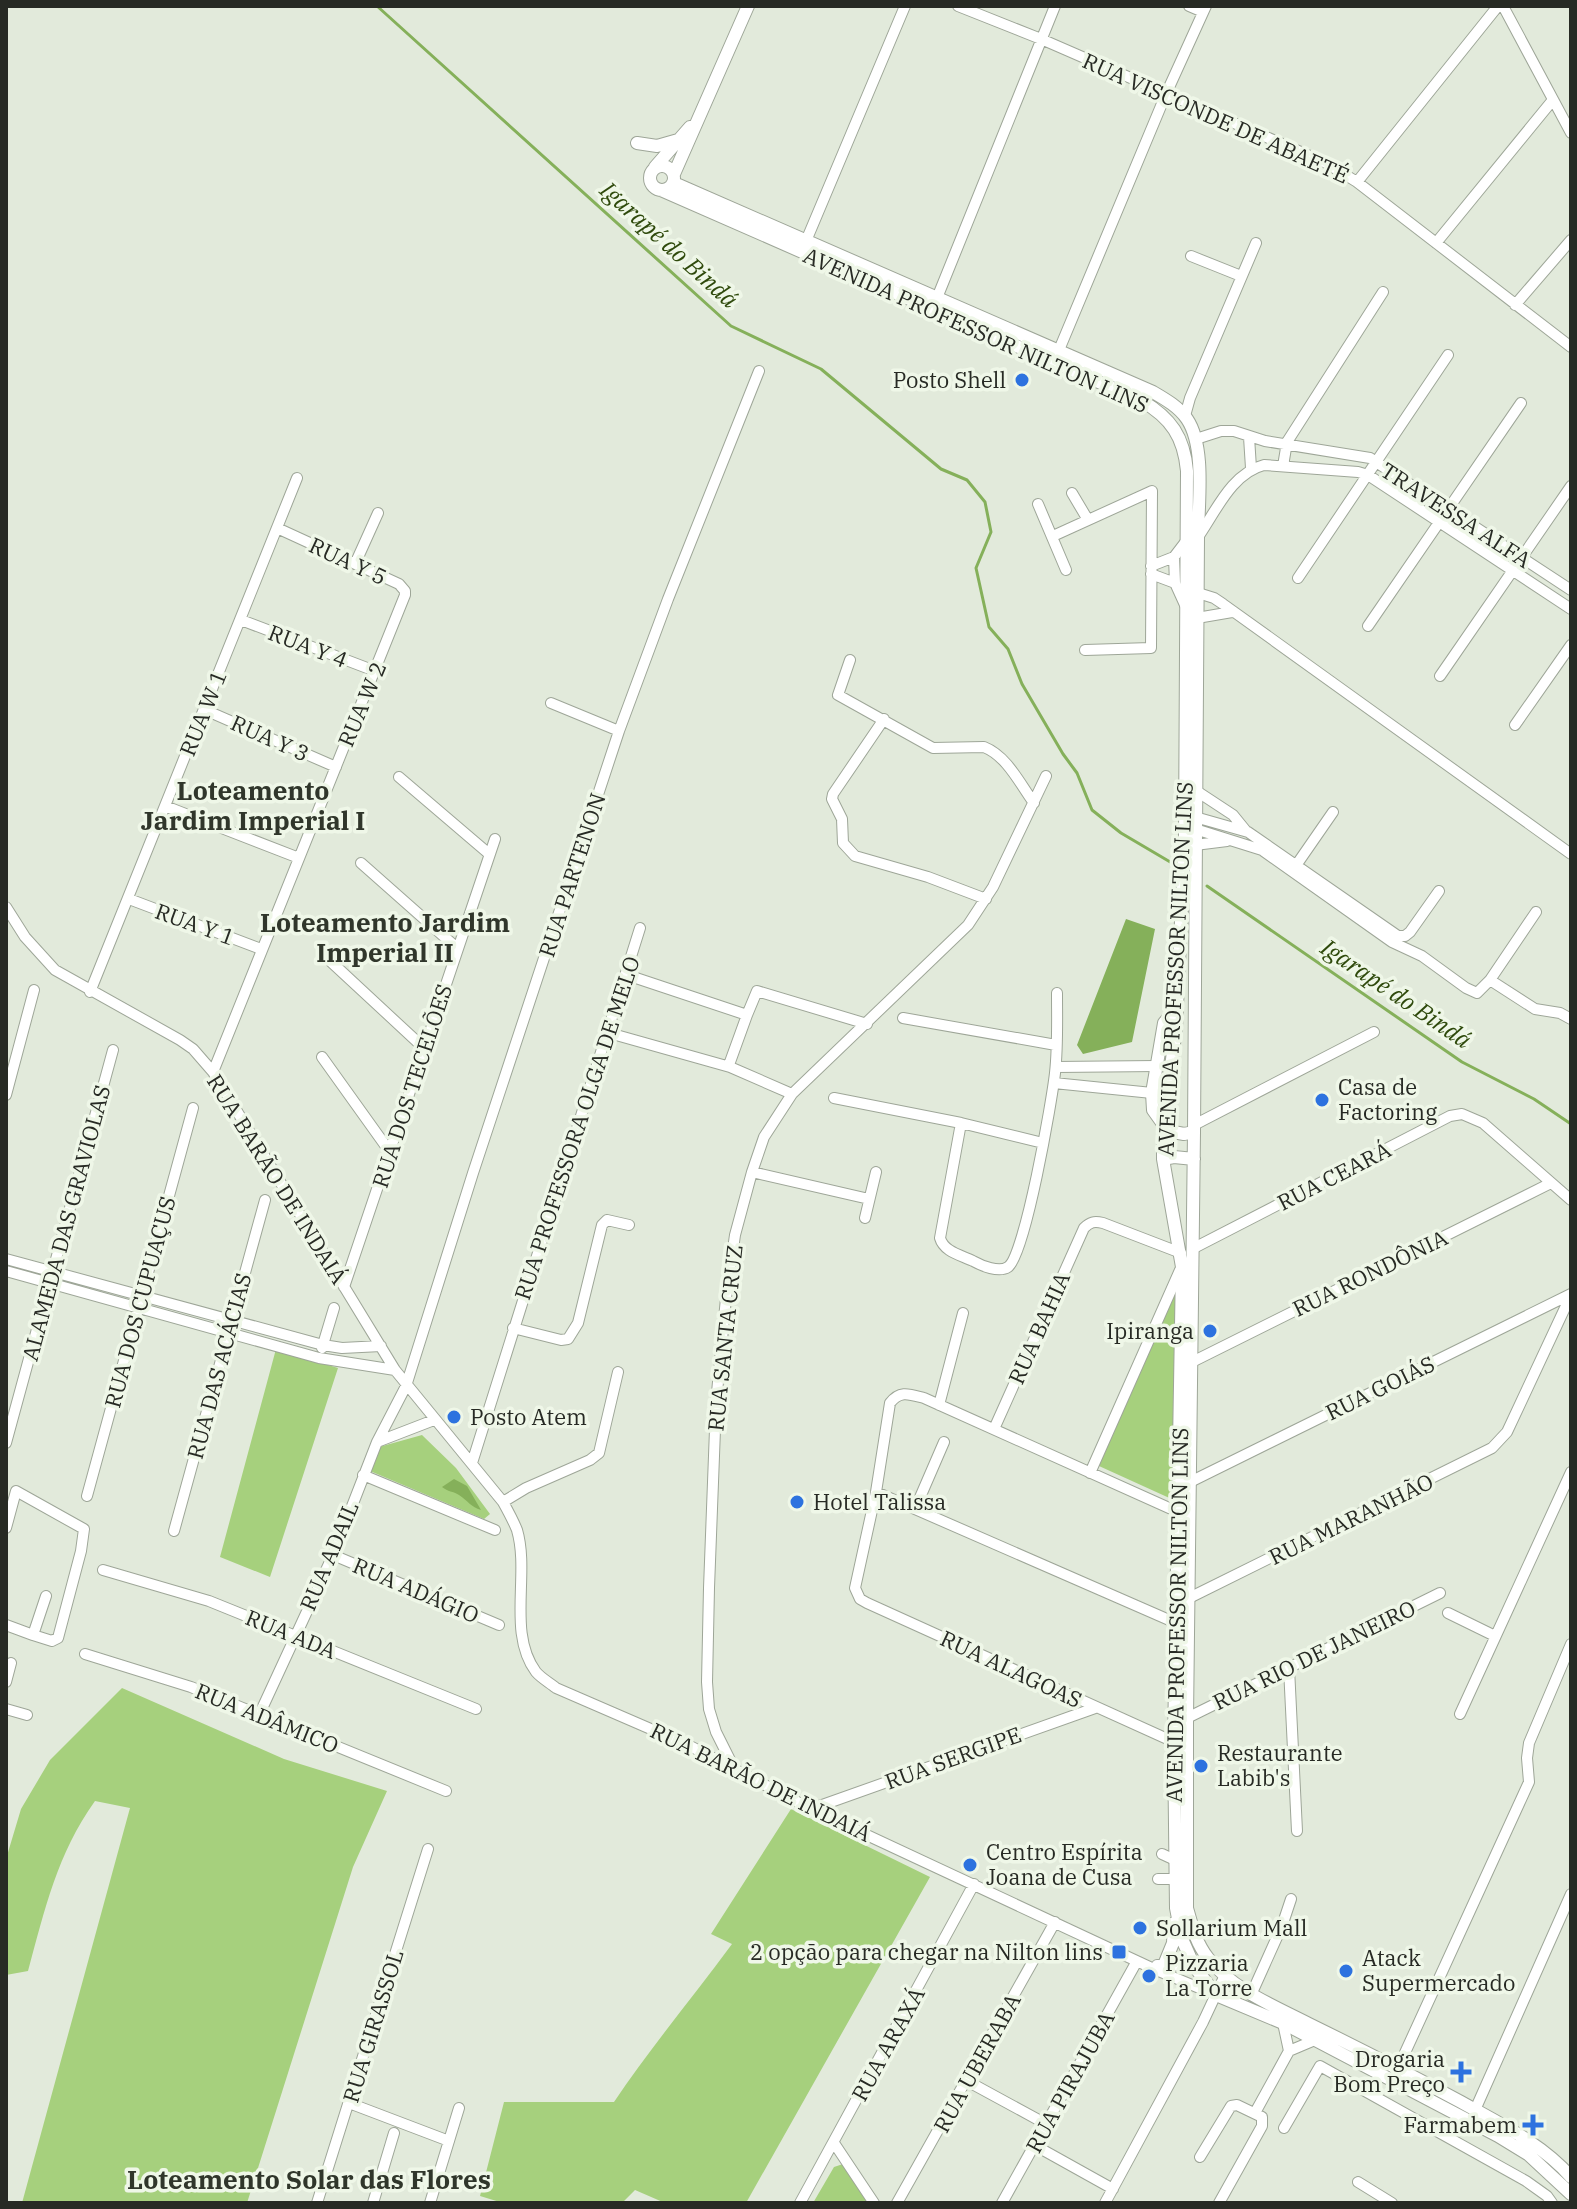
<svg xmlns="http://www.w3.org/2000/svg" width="1577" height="2209" font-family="'IBM Plex Serif',serif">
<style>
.green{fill:#a6d07d}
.water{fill:#85b05a}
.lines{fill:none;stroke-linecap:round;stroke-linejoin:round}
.stream{stroke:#85b05a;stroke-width:3}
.minor-casing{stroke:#9ea698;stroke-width:12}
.major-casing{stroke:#9ea698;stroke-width:14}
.minor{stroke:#fff;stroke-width:10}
.major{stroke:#fff;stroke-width:12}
.poi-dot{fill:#2d72df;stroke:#eff7e8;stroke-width:3}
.labels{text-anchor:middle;stroke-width:7;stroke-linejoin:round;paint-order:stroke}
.street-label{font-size:22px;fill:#272a24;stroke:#eff7e8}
.poi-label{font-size:22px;fill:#272a24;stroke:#eff7e8;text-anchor:start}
.water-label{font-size:24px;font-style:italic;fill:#2f4a0c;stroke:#eff7e8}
.quarter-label{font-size:26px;font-weight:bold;fill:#30362b;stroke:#eff7e8}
</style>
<rect width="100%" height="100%" fill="#e2eadb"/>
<path class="green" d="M1180,1273l-4,228 -77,-35z
M276,1349l62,19 -68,209 -50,-20z
M422,1435l34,33 34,46 -6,5 -114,-48 9,-24z
M122,1688l162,71 103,32 -34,76 -106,336h-225l108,-395 -35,-7c-38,53 -50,108 -67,170l-22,4v-116l15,-50 29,-49z
M791,1809l139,68 -184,326h-81l-30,-13 -13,13h-119l-23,-7 24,-94h110c37,-55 79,-105 118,-158l-21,-10z
M843,2164l29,39h-59l21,-36z"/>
<path class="water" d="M1126,919l29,10 -23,113 -49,12 -6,-9z
M454,1479l13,7 14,24c-10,-3 -13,-9 -22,-15 -6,-4 -11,-3 -17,-8z"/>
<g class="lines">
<path class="stream" d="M377,6l354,320 90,43 120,100 26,11 18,22 6,30 -15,36 13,59 19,22 14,35 41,70 14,19 15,37 29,23 56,33
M1207,886l255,176 72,37 37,25"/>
<g class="minor-casing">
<path id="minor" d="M958,6l83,33 285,124 31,19 214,165
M1189,6l14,6
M1503,6l68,127
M1357,182l141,-176
M806,241l99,-235
M1436,243l116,-142
M1191,256l50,20
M937,298l118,-292
M1515,305l56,-65
M1059,350l107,-256 40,-88
M1185,416l5,-18 66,-155
M1249,437l2,31
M1196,439l25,-8h13l31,10 105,17 201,132
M1283,466l4,-24 96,-150
M1072,493l16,27
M1038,504l28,66
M1053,536l99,-45 -1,157 -66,2
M1198,537c18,-26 34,-64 66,-72l94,7 10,3 203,134
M1174,557l1,26
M355,564l23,-51
M1151,566l23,-9 13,-17
M1151,574l24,9 10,22
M1298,578l150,-223
M1198,593l16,5 9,6 348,250
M1197,618l35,-6
M241,620l134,51
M1368,626l153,-223
M850,660l-12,35 95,53 51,-1c23,9 36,37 50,56
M1440,676l131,-190
M551,703l68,28
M205,710l131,57
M884,719l-51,75 -1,5 10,20 1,24 12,13 73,21 58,22
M1515,725l56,-80
M399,777l89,76
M1195,790l38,25 13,16
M165,806l134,52
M1195,817l53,15 150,104h7l5,-4 29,-41
M1195,829l67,21 130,92 30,14 44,32 11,5 13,-13 45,29 25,4 11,6
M1195,845l32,-4
M361,863l96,85
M1297,864l36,-52
M129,899l132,50
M6,907l19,30 30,33 125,70 13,9 20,23 182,298 108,132c5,9 10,18 14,28 13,44 -10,103 19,142 5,6 14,11 20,16l134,58 121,63 345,161 60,25
M328,959l97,90
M630,976l117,39 10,-24 110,33
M1490,980l46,-68
M90,992l207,-514
M903,1018l153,27
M609,1033l121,34 62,27
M322,1057l68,95
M730,1062l17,-47
M1056,1067l101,-1
M213,1072l192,-477v-4l-6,-7 -122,-56
M1054,1083l98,10
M6,1095l28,-105
M834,1098l127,25 82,20
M961,1123l-21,115c4,14 21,17 33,23 9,5 26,12 35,6 17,-11 44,-167 47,-194 3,-27 2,-53 2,-80
M1194,1125l180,-93
M752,1172l117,27
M865,1218l11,-46
M1192,1249l258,-133 12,-2 21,9 88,77
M6,1259l317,86 19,3 39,-2
M6,1271l313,87 76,12
M344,1287l151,-448
M513,1328l48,12 7,-1 10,-16 24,-98 5,-5 22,5
M322,1348l12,-40
M1190,1363l361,-180
M939,1405l24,-92
M994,1429l90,-201c6,-6 10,-7 19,-5l78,30
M377,1442l57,-22
M6,1443l107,-393
M472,1463l168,-535
M1090,1473l90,-203
M363,1475l132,55
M1190,1482l381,-188
M876,1492l300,131
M87,1496l106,-388
M503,1502l23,-14 64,-28 9,-7 19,-81
M915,1509l29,-67
M6,1528l10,-37 68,38 -3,22 -23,87 -6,3 -19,-6
M174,1531l91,-331
M333,1555l166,70
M103,1570l106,31 267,108
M1189,1598l303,-150 15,-16 64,-137
M1448,1613l47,23
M6,1625l27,10 13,-39
M85,1654l106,33 255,104
M1289,1668l8,163
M6,1682l5,-19
M6,1709l21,6
M260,1713l73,-158 44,-113 29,-56 67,-213 146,-442 49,-132 91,-228
M1460,1714l111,-242
M1187,1718l253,-125
M1174,1742l-307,-139 -7,-4 -5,-11 21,-96 14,-89c10,-13 19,-9 34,-5l254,114
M734,1768l-18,-36 -7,-23 -2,-27 2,-94 7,-185 10,-105 9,-63 17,-63 12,-35 28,-43 176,-169 25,-38 53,-111
M811,1809l284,-101
M1162,1854l13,6
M1158,1879h17
M1157,1965l37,1
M1251,1995l31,-69 9,-27
M1283,2023l6,28
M1398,2068l131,-286 -2,-24 2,-15 42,-99
M967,2081l79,43
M349,2103l100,38
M1475,2110l96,-216
M1256,2111l33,-60 26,-11
M1284,2128l36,-62 206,115 21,15 5,7
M834,2143l40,60
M1034,2145l79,44
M1200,2157l31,-51 6,-1 25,12v9l-43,77
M1358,2182l34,21
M317,2203l111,-354
M373,2203l21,-70
M430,2203l29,-95
M800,2203l174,-319
M897,2203l158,-281
M1002,2203l135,-242
M1105,2203l98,-181 22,-47"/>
</g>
<g class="major-casing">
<path id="major" d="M637,143l20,3 21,-6
M650 178a12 12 0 1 1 24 0a12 12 0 1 1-24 0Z
M655,167l35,-40
M674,174l74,-168
M674,183l479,209c12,7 26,15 34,27 19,28 11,85 11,118l-4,595 -7,586v190c5,18 9,35 21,50 25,32 66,48 101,66 51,25 102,51 152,78 39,22 80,41 110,75
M661,190l481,211c29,17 42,36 45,70l-2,364 -9,193 -13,102v29l19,108 -8,475 2,166 6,31 12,27 22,29 67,28 215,113 31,19 42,39
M1163,1124l-10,-14 -1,-17 12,-70 13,-16
M1163,1130l21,4 10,-2
M1163,1159l11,-2 20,2
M1164,1965l9,-22 1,-20"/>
</g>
<use href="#minor" class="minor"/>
<use href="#major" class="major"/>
</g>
<g class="poi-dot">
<circle cx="1022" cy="380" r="8"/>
<circle cx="1322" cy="1100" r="8"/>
<circle cx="1210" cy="1331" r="8"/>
<circle cx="454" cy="1417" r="8"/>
<circle cx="797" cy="1502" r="8"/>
<circle cx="1201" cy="1766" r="8"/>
<circle cx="970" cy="1865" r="8"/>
<circle cx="1140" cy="1928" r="8"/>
<rect x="1111" y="1944" width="16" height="16" rx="4"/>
<circle cx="1346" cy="1971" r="8"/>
<circle cx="1149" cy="1976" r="8"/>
<path d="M1457 2060h8v8h8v8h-8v8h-8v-8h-8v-8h8z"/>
<path d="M1529 2113h8v8h8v8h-8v8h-8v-8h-8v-8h8z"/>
</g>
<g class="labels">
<g class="street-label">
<text transform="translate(1216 118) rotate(24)" y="8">RUA VISCONDE DE ABAETÉ</text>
<text transform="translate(976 330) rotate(24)" y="8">AVENIDA PROFESSOR NILTON LINS</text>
<text transform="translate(1456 515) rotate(33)" y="8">TRAVESSA ALFA</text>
<text transform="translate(348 561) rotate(25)" y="8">RUA Y 5</text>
<text transform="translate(308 646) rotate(21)" y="8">RUA Y 4</text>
<text transform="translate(362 704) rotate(-67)" y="8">RUA W 2</text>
<text transform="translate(203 713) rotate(-68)" y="8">RUA W 1</text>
<text transform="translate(270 738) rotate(24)" y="8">RUA Y 3</text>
<text transform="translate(572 875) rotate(-72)" y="8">RUA PARTENON</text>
<text transform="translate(195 924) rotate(20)" y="8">RUA Y 1</text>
<text transform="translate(1175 969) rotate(-87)" y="8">AVENIDA PROFESSOR NILTON LINS</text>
<text transform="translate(412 1086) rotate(-72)" y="8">RUA DOS TECELÕES</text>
<text transform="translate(577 1128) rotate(-72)" y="8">RUA PROFESSORA OLGA DE MELO</text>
<text transform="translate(1334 1176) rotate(-27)" y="8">RUA CEARÁ</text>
<text transform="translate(277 1179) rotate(58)" y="8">RUA BARÃO DE INDAIÁ</text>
<text transform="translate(66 1223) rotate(-75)" y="8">ALAMEDA DAS GRAVIOLAS</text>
<text transform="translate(1370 1273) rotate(-26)" y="8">RUA RONDÔNIA</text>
<text transform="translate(140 1302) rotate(-75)" y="8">RUA DOS CUPUAÇUS</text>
<text transform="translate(1039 1328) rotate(-66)" y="8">RUA BAHIA</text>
<text transform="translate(725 1338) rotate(-84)" y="8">RUA SANTA CRUZ</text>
<text transform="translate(219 1366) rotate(-75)" y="8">RUA DAS ACÁCIAS</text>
<text transform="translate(1380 1388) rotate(-26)" y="8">RUA GOIÁS</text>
<text transform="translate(1351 1519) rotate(-26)" y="8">RUA MARANHÃO</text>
<text transform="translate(329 1556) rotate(-67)" y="8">RUA ADAIL</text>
<text transform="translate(416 1590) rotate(23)" y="8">RUA ADÁGIO</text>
<text transform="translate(1177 1615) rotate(-89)" y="8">AVENIDA PROFESSOR NILTON LINS</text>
<text transform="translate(291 1634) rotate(22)" y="8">RUA ADA</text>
<text transform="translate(1314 1655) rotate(-26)" y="8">RUA RIO DE JANEIRO</text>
<text transform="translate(1011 1669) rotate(25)" y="8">RUA ALAGOAS</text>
<text transform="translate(267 1718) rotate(22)" y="8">RUA ADÂMICO</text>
<text transform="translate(953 1758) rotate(-20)" y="8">RUA SERGIPE</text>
<text transform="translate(761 1782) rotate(26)" y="8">RUA BARÃO DE INDAIÁ</text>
<text transform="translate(373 2026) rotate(-73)" y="8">RUA GIRASSOL</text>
<text transform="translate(888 2044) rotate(-61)" y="8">RUA ARAXÁ</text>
<text transform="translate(977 2063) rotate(-61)" y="8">RUA UBERABA</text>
<text transform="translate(1070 2082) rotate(-61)" y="8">RUA PIRAJUBA</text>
</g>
<g class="poi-label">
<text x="1006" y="388" text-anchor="end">Posto Shell</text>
<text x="1338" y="1095">Casa de<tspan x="1338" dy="25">Factoring</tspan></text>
<text x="1194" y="1339" text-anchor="end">Ipiranga</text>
<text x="470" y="1425">Posto Atem</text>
<text x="813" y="1510">Hotel Talissa</text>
<text x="1217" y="1761">Restaurante<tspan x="1217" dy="25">Labib's</tspan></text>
<text x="986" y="1860">Centro Espírita<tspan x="986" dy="25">Joana de Cusa</tspan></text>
<text x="1156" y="1936">Sollarium Mall</text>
<text x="1103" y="1960" text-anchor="end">2 opção para chegar na Nilton lins</text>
<text x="1362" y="1966">Atack<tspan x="1362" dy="25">Supermercado</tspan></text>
<text x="1165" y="1971">Pizzaria<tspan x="1165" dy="25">La Torre</tspan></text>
<text x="1445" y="2067" text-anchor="end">Drogaria<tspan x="1445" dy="25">Bom Preço</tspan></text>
<text x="1517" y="2133" text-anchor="end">Farmabem</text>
</g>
<g class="water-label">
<text transform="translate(669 245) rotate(42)" y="8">Igarapé do Bindá</text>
<text transform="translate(1396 994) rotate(34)" y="8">Igarapé do Bindá</text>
</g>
<g class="quarter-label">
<text x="253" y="800">Loteamento<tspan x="253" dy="30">Jardim Imperial I</tspan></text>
<text x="385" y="932">Loteamento Jardim<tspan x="385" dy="30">Imperial II</tspan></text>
<text x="309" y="2189">Loteamento Solar das Flores</text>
</g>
</g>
<rect width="1577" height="2209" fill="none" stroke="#272a24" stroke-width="16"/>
</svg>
